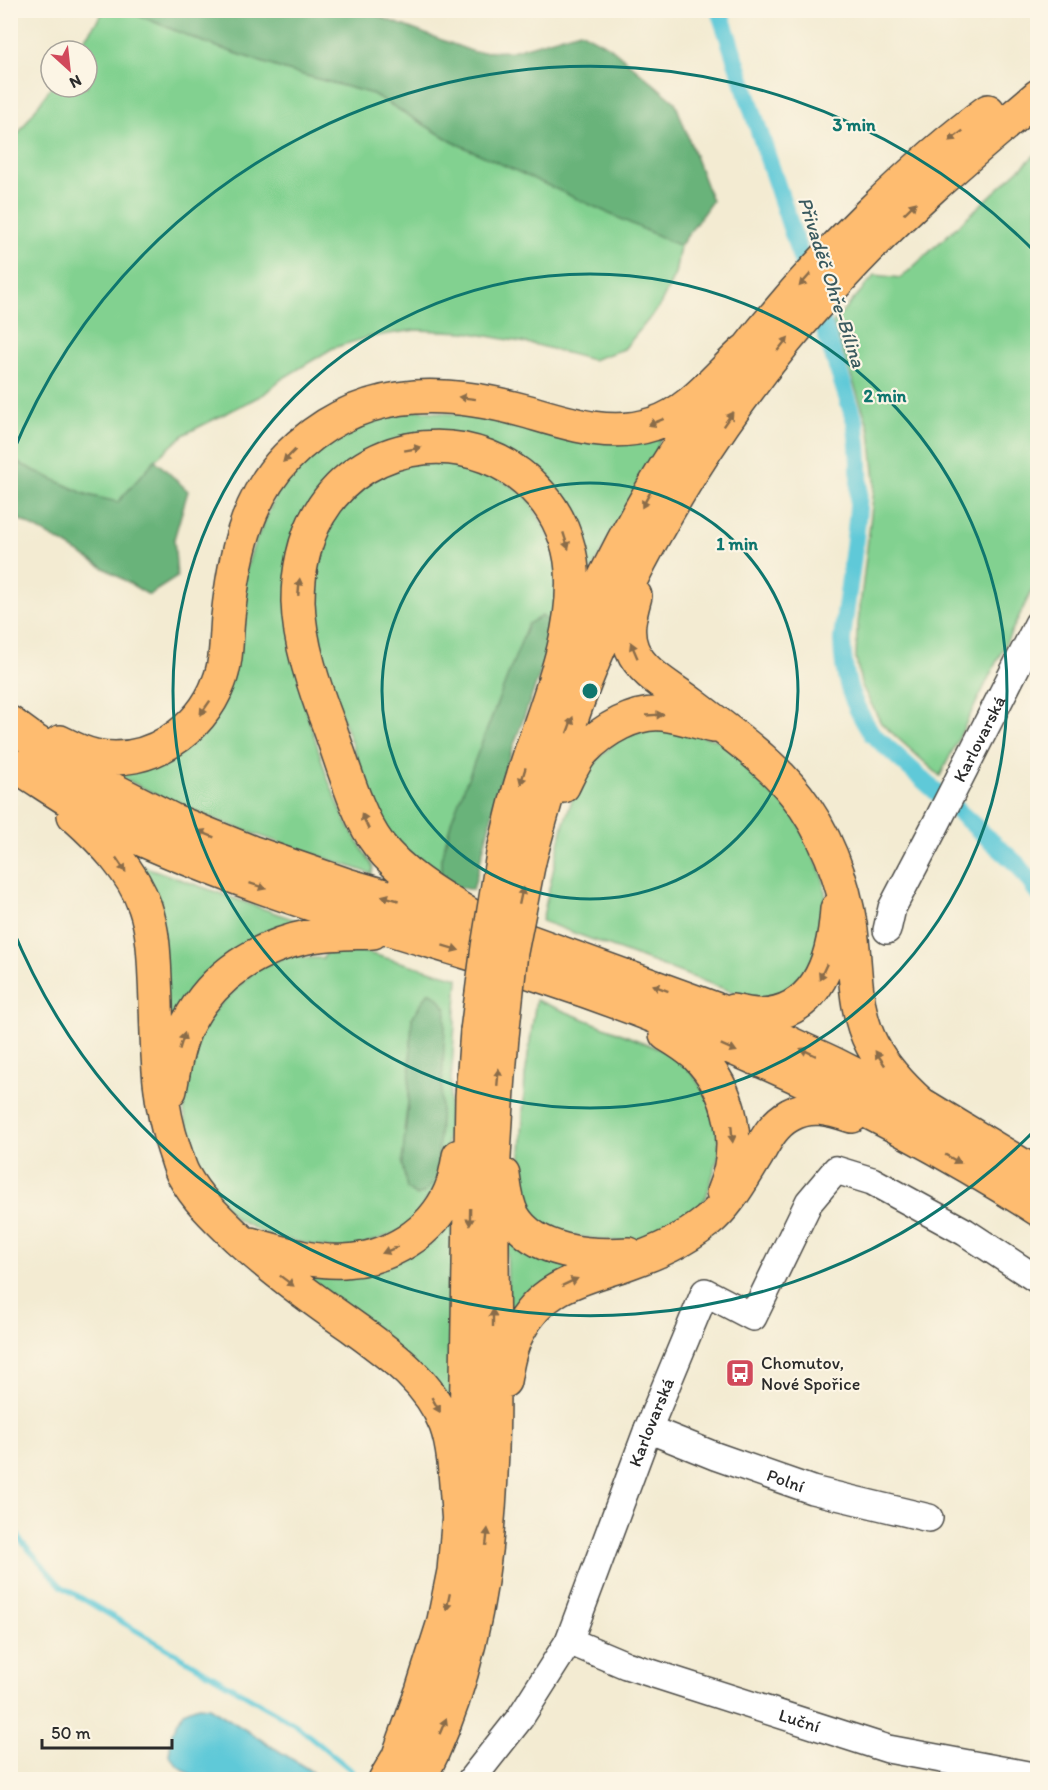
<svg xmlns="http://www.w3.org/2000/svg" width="1048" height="1790" font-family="Itim,sans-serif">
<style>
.green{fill:#82d190;stroke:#567e5e;stroke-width:1.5;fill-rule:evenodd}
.forest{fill:#69b37a;stroke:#4a6f52;stroke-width:1.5}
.water{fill:#5ec9d8;stroke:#447a82;stroke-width:1.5}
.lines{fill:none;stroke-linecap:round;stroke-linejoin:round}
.stream{stroke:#5ec9d8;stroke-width:5}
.canal{stroke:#5ec9d8;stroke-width:18}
.minor-casing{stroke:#494844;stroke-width:30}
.highway-casing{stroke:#494844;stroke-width:36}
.minor{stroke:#fff;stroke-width:27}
.highway{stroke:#febc70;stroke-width:33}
.highway-bridge-casing{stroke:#494844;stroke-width:36;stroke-linecap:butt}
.highway-bridge{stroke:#febc70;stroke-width:33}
.oneway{fill:#8a6c4a}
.ring{fill:none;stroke:#0f766e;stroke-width:3}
.labels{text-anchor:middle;stroke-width:4.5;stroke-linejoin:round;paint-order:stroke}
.street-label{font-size:18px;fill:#2b2b2b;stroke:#fcf5e5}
.poi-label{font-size:18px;fill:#2b2b2b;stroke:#fcf5e5;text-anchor:start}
.water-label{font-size:20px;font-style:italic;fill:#3a5a5f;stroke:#fcf5e5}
.centre{fill:#0f766e;stroke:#fcf5e5;stroke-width:3}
.ring-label{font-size:18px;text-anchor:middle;font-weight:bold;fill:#0f766e;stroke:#fcf5e5;stroke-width:4.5;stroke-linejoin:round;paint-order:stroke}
</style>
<rect width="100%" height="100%" fill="#fcf5e5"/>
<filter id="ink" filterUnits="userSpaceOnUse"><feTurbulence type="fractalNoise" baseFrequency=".0167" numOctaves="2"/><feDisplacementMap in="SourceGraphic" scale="12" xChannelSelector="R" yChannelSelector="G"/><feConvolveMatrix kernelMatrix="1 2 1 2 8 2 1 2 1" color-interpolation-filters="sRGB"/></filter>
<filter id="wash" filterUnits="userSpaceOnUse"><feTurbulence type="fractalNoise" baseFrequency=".008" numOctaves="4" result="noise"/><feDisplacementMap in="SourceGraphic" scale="24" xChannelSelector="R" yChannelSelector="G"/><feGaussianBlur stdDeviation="1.35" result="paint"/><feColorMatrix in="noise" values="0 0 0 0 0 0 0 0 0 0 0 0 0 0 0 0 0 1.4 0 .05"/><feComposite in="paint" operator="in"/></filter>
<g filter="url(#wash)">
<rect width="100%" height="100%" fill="#f3ebd2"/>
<path class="green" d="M104,11h24l75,31 82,28 88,24 80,48 206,90 21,14 -5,28 -16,33 -35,42 -32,11 -55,-15 -71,-13 -50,-2 -47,7 -36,11 -53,32 -16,14 -79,40 -30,26 -37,42c-38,-6 -74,-25 -107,-43v-315l40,-57h36v-36h-11z
M1037,153v427l-97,196 -59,-53 -20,-39 -5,-26 1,-26 18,-151 -5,-50 -37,-108 42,-48 26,3z
M416,410l245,27 -5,16 -74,134 -3,-38 -109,-110 -149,53 -18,208 24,77 19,45 27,45 -1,7c-88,-30 -178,-57 -260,-102l80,-27 61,-198 24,-54 20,-26 28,-24 30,-17z
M465,460l61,34 33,60 -3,76 -109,210 -6,19v25l-54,-46 -73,-195 -3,-72 26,-66 58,-41z
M661,726l57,14 23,16 54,58 28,63 3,21 -9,60 -31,38 -32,4 -212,-79 21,-95 17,-49 40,-40z
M140,865l161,57 -131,109z
M350,948l108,30 -13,196 -40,56 -62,21 -74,-15 -33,-17 -31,-35 -13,-33 -8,-39 1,-39 16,-42 16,-24 40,-39 38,-15 10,5h18l4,-7zM429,992l-25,139 5,-37 3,-76z
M536,1000l139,55 12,10 26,40 7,46 -13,44 -8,13 -9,12 -38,17 -14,4 -17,1 -63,-8 -27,-16 -12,-24 6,-118z
M453,1221v190l-151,-137 126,-28z
M507,1226l82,39 -81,66z"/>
<path class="forest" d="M128,11h236l110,41 38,-1 68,-20 30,16 65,55 37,99 -32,45 -227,-104 -80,-48 -88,-24 -82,-28z
M10,459l77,36 31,7 37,-42 33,31 -14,48 3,38 -28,18 -88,-53 -50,-27z
M542,616l14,14 -55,150 -28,110 -32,-6v-25l11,-40 76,-195z
M429,992l9,5 8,12 -9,168 -11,15 -9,4 -10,-7 -5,-25 7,-70 3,-76z"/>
<path class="water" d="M198,1706l11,1 102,64 5,8h-118l-21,-14 -8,-10 3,-22 11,-21z"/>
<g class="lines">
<path class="stream" d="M10,1519l11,22 40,45 235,139 55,45 6,10"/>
<path class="canal" d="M719,10l136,411c12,72 -5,146 -13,219 1,38 9,62 30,94l147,132 19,27"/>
</g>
</g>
<g filter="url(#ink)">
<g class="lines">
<g class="minor-casing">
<g id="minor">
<path id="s1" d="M887,930l5,-22 42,-80 104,-204"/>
<path id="s2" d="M648,1429l67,27 97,34 117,28"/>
<path id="s3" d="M569,1641l57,24 262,84 150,28"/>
<path id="s4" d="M471,1780l49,-62 49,-77 79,-212 57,-137 48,25 56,-115 27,-32 36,11 93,51 73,48"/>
</g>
</g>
<g class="highway-casing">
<path id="highway" d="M635,596c-5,19 -10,35 -3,53 10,25 40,39 60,55 40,31 84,60 113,103 28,41 44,92 48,141 3,33 3,67 19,97 12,23 30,42 49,59l117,71
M576,639c69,-159 168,-303 292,-424 38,-37 77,-73 120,-104
M10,723l26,19 64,41 72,37 79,32 96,33 140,41 228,83 117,54 122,62
M60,742c12,6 23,12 35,14 53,11 106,-25 124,-74 8,-20 7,-43 9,-65 6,-57 17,-117 59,-160 70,-71 152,-70 242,-45 41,12 82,26 124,12 37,-11 64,-48 92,-73
M18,767c24,15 47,31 71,45 35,21 74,37 112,52 109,44 223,74 335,110 175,57 346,136 502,235
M563,786c6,-12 12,-27 21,-36 19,-20 51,-39 79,-36 17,2 34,8 50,12
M74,815c28,25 59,56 71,92 8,23 9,47 10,72 3,57 0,114 19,170 3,8 5,18 9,25 14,26 35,45 56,65 35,32 72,59 111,86 37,27 79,55 96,100 10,27 10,68 13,98
M529,861c16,-61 33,-121 56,-179 57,-145 144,-283 249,-397 62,-69 133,-129 204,-189
M487,926c-37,-24 -81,-46 -108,-81 -22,-28 -37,-84 -50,-119 -15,-39 -30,-83 -31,-125 0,-29 6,-62 21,-87 47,-80 160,-90 221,-20 18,20 30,48 32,76 5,70 -30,142 -49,207 -8,25 -13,51 -20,77
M733,1011c9,2 19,4 28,4 58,-2 73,-59 76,-106
M666,1034c10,6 21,13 30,21 36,35 47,91 27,137
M170,1090c4,-22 8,-48 18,-67 26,-49 71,-77 124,-87 20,-3 41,-3 61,-4
M503,1175c2,14 3,28 10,41 21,37 78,41 116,38
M250,1244c30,8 62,19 94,17 45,-2 88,-28 106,-69 5,-11 7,-24 9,-36
M504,1381c3,-17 6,-34 14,-49 25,-49 65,-53 112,-70 28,-10 53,-21 77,-40 21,-17 34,-41 49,-65 9,-16 17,-33 34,-42 21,-12 40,-6 62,1
M385,1780l13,-22 24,-67 21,-66 11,-54 12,-138 6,-337 5,-65
M419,1780c91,-174 72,-372 73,-561 1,-61 5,-121 10,-182"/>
</g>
<use href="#minor" class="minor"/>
<use href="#highway" class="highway"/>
<g class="highway-bridge-casing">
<path id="highway-bridge" d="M477,1031l11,-84 15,-93
M502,1037l9,-85 18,-91"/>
</g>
<use href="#highway-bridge" class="highway-bridge"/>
</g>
<defs><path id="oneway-solid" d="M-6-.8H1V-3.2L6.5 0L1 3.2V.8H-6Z" transform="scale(1.5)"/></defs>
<g class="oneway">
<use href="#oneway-solid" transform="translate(956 136) rotate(143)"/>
<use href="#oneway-solid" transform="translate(910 208) rotate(-44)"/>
<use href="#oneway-solid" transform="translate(805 280) rotate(132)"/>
<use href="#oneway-solid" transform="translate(783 344) rotate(-51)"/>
<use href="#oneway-solid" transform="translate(467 398) rotate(-173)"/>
<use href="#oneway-solid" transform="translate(728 419) rotate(-55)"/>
<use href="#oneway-solid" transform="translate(656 422) rotate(158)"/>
<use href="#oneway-solid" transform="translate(413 449) rotate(-10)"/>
<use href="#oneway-solid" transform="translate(289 456) rotate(135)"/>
<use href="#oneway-solid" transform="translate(646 500) rotate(119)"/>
<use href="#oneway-solid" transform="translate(566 541) rotate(72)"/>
<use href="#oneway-solid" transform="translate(299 587) rotate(-85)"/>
<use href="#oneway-solid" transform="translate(634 650) rotate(-113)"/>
<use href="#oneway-solid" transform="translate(205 708) rotate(125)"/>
<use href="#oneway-solid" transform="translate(655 715) rotate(-3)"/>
<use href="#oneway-solid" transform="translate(570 725) rotate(-70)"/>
<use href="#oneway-solid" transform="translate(523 776) rotate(107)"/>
<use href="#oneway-solid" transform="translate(365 821) rotate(-115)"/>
<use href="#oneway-solid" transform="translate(206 834) rotate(-158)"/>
<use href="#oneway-solid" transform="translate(121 865) rotate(56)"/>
<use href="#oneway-solid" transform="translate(258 886) rotate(19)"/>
<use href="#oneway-solid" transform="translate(521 896) rotate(-78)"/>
<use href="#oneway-solid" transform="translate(390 898) rotate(-164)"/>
<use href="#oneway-solid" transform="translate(451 948) rotate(17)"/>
<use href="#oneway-solid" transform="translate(823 972) rotate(115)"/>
<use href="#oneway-solid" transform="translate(660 988) rotate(-159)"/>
<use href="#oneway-solid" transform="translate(182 1041) rotate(-73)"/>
<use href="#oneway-solid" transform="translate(729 1048) rotate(24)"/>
<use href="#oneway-solid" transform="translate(808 1052) rotate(-155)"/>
<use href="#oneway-solid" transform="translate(880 1058) rotate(-124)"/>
<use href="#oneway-solid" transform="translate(498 1077) rotate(-85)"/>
<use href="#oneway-solid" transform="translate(732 1134) rotate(85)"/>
<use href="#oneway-solid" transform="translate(953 1159) rotate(29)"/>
<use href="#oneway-solid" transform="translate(470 1217) rotate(91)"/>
<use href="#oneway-solid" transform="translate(390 1250) rotate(158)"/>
<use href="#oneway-solid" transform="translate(287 1281) rotate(37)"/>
<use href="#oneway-solid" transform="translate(570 1282) rotate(-25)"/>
<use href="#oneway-solid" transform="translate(493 1318) rotate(-90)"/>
<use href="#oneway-solid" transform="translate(436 1405) rotate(60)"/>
<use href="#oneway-solid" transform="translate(487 1537) rotate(-84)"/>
<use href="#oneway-solid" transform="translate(448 1602) rotate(102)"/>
<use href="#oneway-solid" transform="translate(443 1726) rotate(-67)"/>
</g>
</g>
<g class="ring">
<circle cx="590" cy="691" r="208"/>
<circle cx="590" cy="691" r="417"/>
<path d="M1036 1129A625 625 0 0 1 11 925M11 457A625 625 0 0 1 1036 253"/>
</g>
<defs>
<g id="bus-square" transform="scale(1.5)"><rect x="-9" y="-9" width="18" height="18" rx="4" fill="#d1495b" stroke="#fcf5e5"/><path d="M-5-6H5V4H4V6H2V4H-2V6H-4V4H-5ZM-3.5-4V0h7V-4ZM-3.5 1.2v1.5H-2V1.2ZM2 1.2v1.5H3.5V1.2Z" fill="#fff"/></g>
</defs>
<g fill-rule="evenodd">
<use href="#bus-square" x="740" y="1373"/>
</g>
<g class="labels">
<g class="street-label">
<text dy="6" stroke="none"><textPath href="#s1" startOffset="213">Karlovarská</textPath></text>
<text dy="6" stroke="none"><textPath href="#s4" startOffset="404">Karlovarská</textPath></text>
<text dy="6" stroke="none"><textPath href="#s2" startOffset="147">Polní</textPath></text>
<text dy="6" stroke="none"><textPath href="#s3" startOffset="244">Luční</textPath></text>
</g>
<g class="poi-label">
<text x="761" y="1369">Chomutov,<tspan x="761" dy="21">Nové Spořice</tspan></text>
</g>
<g class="water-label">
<text transform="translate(832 282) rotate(72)" y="7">Přivaděč Ohře-Bílina</text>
</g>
</g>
<circle cx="590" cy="691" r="9" class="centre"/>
<g class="ring-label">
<text x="854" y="131">3 min</text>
<text x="885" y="402">2 min</text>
<text x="737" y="550">1 min</text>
</g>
<rect width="1048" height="1790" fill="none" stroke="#fcf5e5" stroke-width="36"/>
<g transform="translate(69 69) rotate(153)"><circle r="28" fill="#fcf5e5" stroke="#a8a49b" stroke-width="1.5"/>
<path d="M0-4.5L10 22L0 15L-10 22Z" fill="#d1495b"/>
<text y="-9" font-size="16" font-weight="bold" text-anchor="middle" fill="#2b2b2b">N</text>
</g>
<path d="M42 1739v9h130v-9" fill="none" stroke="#2b2b2b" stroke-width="3"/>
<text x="51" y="1739" font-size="18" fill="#2b2b2b" stroke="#fcf5e5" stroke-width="4.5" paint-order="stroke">50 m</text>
</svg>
